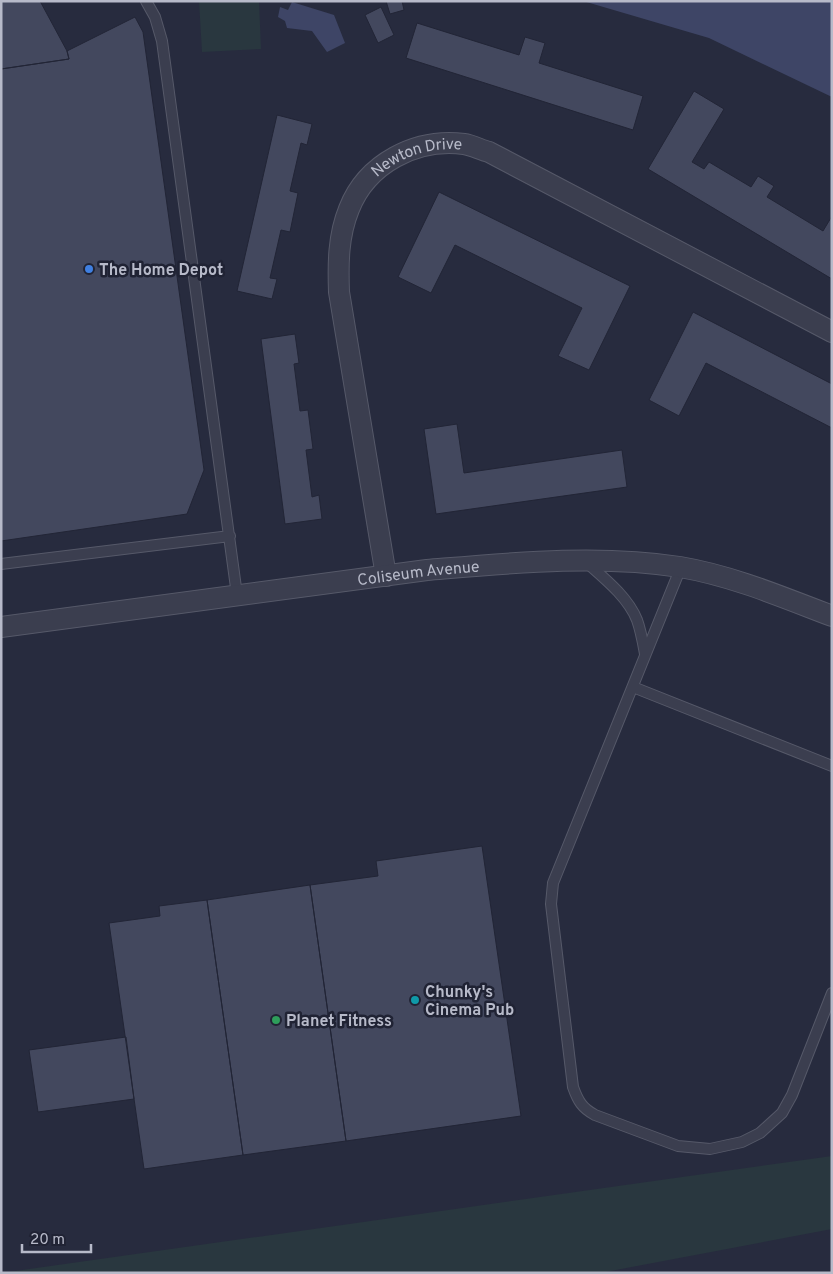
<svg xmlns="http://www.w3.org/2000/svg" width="833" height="1274" font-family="Overpass,sans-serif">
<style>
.green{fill:#29373f}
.water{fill:#3e4566}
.building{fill:#43485e;stroke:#222536}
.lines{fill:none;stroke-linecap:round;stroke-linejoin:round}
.lane-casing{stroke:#565969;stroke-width:12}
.street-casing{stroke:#565969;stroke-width:22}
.lane{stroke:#3b3e4f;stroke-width:10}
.street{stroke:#3b3e4f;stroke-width:20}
.shop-dot{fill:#3f7fe0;stroke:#202334;stroke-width:2}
.culture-dot{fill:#0f9aa8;stroke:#202334;stroke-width:2}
.leisure-dot{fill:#2e9e5b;stroke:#202334;stroke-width:2}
.labels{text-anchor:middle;stroke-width:5;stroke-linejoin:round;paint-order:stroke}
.street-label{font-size:16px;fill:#b7bac9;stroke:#202334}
.poi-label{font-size:16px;font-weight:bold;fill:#b7bac9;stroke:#202334;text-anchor:start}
</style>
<rect width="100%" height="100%" fill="#272b3e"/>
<path class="green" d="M199,1h60l2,48 -59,3z
M832,1156v73l-232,44h-599z"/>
<path class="water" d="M583,1h249v96l-123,-59z
M292,2l42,13 11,28 -18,9 -15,-21 -25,-3 -2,-7 -7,-4 2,-10 8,3z"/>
<path class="building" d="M1,1h39l27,50 2,8 -68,10z
M386,1h16l2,9 -14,4z
M381,7l13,28 -16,8 -13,-28z
M135,17l8,15 61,438 -17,44 -186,27v-472l68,-10 -2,-8z
M417,23l102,32 6,-18 20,6 -6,20 104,33 -10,34 -227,-72z
M694,91l30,18 -32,53 12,7 5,-7 42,25 7,-11 16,10 -7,11 56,34 9,-15v63l-184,-110z
M277,115l35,9 -5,21 -6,-2 -11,48 8,2 -8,39 -9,-2 -11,48 7,1 -5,20 -35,-8z
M439,192l191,94 -41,84 -31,-14 24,-48 -127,-63 -24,48 -33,-16z
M693,312l139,72v44l-126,-65 -27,53 -30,-16z
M295,334l4,29 -5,1 6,47 8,-1 5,39 -7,1 6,47 7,-2 3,24 -37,5 -24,-185z
M457,424l7,49 158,-23 5,37 -191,27 -12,-85z
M482,846l39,270 -175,25 -36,-256 68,-9 -2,-15z
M310,885l36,256 -103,14 -36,-255z
M207,900l36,255 -99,14 -35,-246 51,-7 -1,-10z
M126,1037l8,62 -96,13 -9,-62z"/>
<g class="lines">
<g class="lane-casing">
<path id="lane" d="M146,1l9,16 7,24 75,554
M586,562c18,16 42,35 51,58 4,11 6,23 8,34
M1,564l229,-28
M681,567l-128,316 -2,21 22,183c5,14 9,21 22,28l83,31 32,3 32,-7 18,-9 22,-20 10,-18 40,-102
M633,687l199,79"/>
</g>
<g class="street-casing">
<g id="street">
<path id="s1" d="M386,576l-47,-284c-1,-28 -1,-56 10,-83 18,-46 67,-71 115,-65 8,1 17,6 25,8l343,180"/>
<path id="s2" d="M1,627l426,-57c83,-7 171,-16 253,-3 53,9 102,30 152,49"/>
</g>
</g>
<use href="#lane" class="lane"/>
<use href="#street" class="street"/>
</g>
<circle class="shop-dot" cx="89" cy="269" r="5"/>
<circle class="culture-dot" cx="415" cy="1000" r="5"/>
<circle class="leisure-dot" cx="276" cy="1020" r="5"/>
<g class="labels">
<g class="street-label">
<text dy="6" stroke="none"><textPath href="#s1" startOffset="464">Newton Drive</textPath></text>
<text dy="6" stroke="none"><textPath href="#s2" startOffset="421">Coliseum Avenue</textPath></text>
</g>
<g class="poi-label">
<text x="99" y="275">The Home Depot</text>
<text x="425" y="997">Chunky's<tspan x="425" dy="18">Cinema Pub</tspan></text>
<text x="286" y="1026">Planet Fitness</text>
</g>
</g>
<rect width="833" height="1274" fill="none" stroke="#b7bac9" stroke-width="5"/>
<path d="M22 1244v8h69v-8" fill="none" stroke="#b7bac9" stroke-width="2.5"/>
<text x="30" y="1244" font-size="15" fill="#b7bac9" stroke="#202334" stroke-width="4" paint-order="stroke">20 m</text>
</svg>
